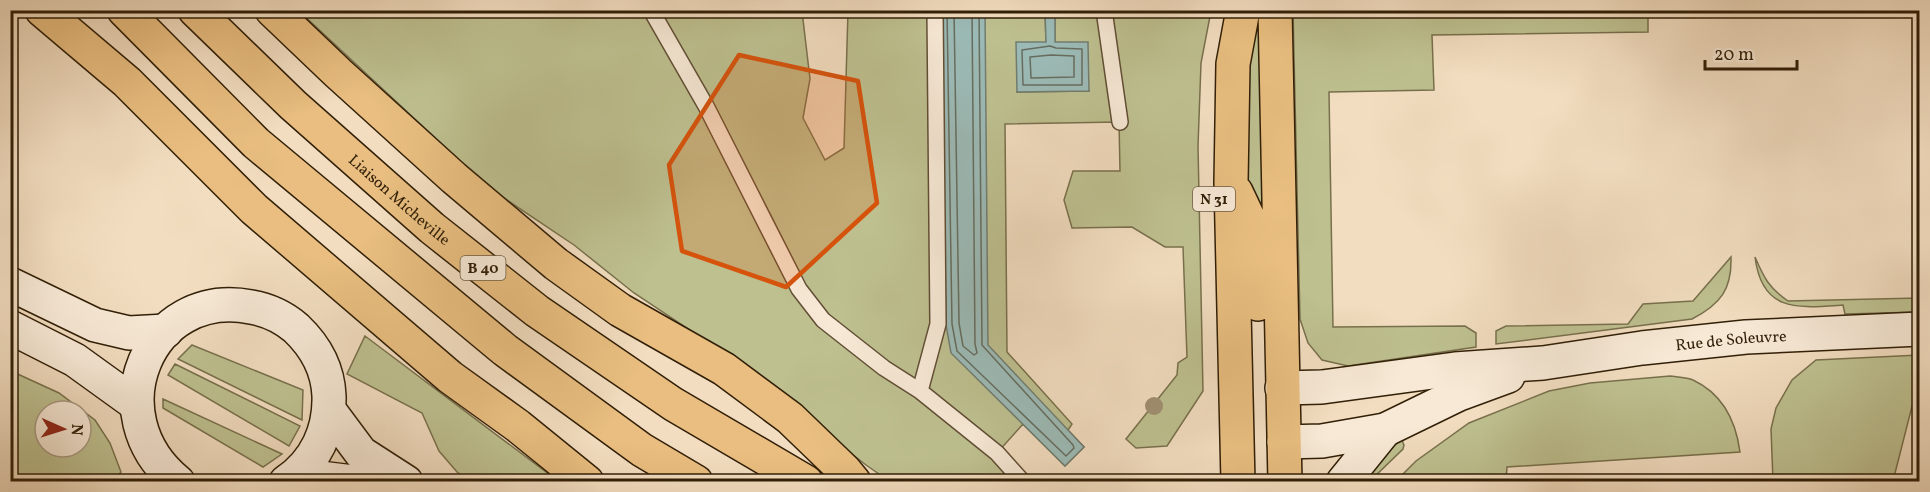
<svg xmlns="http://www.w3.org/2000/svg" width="1930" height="492" font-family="Vollkorn,serif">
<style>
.green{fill:#bec090;stroke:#78704c;stroke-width:1.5;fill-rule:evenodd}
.water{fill:#9cbbb7;stroke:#717d71;stroke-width:1.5}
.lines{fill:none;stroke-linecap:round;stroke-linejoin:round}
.shore{stroke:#666d5f;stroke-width:1.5}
.lane-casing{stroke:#614e35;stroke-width:18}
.secondary-casing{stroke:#311f07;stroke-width:36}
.primary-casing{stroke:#311f07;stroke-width:36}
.highway-casing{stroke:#311f07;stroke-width:36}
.lane{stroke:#f7e9d6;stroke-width:15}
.secondary{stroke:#f7e9d6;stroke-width:33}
.primary{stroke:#e9be80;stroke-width:33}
.highway{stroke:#e9be80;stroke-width:33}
.tree{fill:#9f8f71}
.marked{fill:#d6530c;fill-opacity:0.2;stroke:#d6530c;stroke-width:4.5;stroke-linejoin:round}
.labels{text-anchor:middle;stroke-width:5;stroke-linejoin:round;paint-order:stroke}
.shield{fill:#f7e9d6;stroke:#6c5c45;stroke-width:1.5}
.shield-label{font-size:15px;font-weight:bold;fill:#311f07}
.street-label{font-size:16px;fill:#311f07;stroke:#f7e9d6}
</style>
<rect width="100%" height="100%" fill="#f2ddc0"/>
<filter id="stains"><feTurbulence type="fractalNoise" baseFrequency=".00333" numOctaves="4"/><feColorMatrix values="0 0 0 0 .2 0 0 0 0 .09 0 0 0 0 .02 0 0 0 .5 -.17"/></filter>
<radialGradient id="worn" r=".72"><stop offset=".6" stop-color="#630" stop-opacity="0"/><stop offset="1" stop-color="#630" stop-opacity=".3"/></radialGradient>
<path class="green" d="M299,11h503l8,68 -7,39 22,42 19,-12 4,-137h197l1,31 -29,50 72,-1 -34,-49v-31h156l-10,52 -3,83 5,245 -36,55 -31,2 -10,-9 51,-64 1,-12 9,-6 -4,-110h-18l-33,-20 -60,1 -8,-28 9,-29h47l-1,-49 -114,2 2,228 65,72 -4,6 16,17 -19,19 -42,-42 -26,29 18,28h-126l-23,-16 -152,-119 -80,-53 -60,-48 -85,-57z
M1293,11h355v21l-216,3 2,55 -105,2 4,235 132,-1 11,7v14l-128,19 -26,-6 -14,-17 -8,-24z
M1251,16l8,1 4,186 -7,-1 -9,-17 -3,-122z
M1731,257c1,32 -10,47 -39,62l-196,25v-13l10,-5 122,-2 15,-20 50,-3z
M1755,257c9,21 14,31 33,44l131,-3v14l-74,2 -2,-9c-45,3 -81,8 -88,-48z
M365,336l193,145h-88l-13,-9 -18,-21 -17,-38 -75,-39z
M192,345l111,45 -1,30 -124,-61z
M1919,355v24l-26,102h-120l-2,-52 5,-21 16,-28 24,-20z
M175,364l125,62 -11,20 -121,-71z
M11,371l48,22 36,27 15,23 11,29 -7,9h-103zM45,411h36v36h-36z
M1670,376c7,1 17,1 23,4 30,14 43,42 47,72l-233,15 -1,14h-110l20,-20 53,-38 80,-32 41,-8z
M163,399l119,55 -19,13 -100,-59z
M1401,438l3,7 -1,4 -33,32 -15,1z"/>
<path class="water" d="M941,11h44l3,334 96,102 -19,19 -114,-113 -5,-28z
M1045,11h10v31h33l1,49 -72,1 -1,-50h30z"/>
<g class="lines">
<path class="shore" d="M947,10l5,314 5,27 109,105 8,-8 -1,-3 -91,-100 -3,-335
M954,10l5,313 4,23 11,9 3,-2 -2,-9 -3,-334
M1050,46l6,2 26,1v36h-59l-1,-35z
M1051,55l23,1v21l-43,1 -1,-21z"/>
<g class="lane-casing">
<path id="lane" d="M651,10l55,96 93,183 24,31 61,48 36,23 77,62 26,29
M1104,10l16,112
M920,391l18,-67 -3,-314"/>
</g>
<g class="secondary-casing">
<g id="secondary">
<path d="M10,284l85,41 34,8 37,-2"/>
<path d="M10,327l65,33 61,44"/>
<path id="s1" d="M1282,388l40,-1 133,-18 88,-6 99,-15 104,-11 174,-8"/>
<path d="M329,410l32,43 45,29"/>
<path d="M1284,442l38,-1 63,-11 74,-36 49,-18"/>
<path d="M296,475l57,7"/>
<path d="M178,482c-83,-67 -30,-195 73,-175 17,3 32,10 45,21 19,18 32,41 33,68 1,34 -13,66 -43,86"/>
<path d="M1343,482l42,-52"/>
</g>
</g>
<g class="primary-casing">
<path id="primary" d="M1275,10l10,472
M1236,192l20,42 2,70
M1238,482l-7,-300 2,-118 10,-54"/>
</g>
<g class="highway-casing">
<g id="highway">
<path d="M42,10l85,72 127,127 196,168 68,49 69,56"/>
<path d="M124,10l132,133 249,207 137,100 54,32"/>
<path id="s2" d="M195,10l98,95 139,123 105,83 136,93 133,78"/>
<path d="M272,10l66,63 116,105 102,86 64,46 104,59 66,49 55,53 9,11"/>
</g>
</g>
<use href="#lane" class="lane"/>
<use href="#secondary" class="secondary"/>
<use href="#primary" class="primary"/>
<use href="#highway" class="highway"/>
</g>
<circle class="tree" cx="1154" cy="406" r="9"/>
<path class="marked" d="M739,55l119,26 19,122 -91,84 -104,-36 -13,-86z"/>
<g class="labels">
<g class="shield">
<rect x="1193" y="187" width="42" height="24" rx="4.5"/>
<rect x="460.5" y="256" width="45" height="24" rx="4.5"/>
</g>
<g class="shield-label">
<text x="1214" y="204">N 31</text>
<text x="483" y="273">B 40</text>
</g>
<g class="street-label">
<text dy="6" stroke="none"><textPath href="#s2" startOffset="279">Liaison Micheville</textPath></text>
<text dy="6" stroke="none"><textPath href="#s1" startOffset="452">Rue de Soleuvre</textPath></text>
</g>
</g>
<rect width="1930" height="492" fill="none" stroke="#f2ddc0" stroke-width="36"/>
<rect x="12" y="12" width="1906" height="468" fill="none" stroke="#311f07" stroke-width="3"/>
<rect x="18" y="18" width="1894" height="456" fill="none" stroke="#311f07" stroke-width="1.5"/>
<g transform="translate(63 429) rotate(93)"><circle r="28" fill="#f7e9d6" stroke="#a89883" stroke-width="1.5"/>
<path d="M0-4.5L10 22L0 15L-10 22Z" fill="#8f2418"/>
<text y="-9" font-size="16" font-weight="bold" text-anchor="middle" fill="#311f07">N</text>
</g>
<path d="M1705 60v9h92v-9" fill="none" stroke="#311f07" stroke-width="3"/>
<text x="1714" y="60" font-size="18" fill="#311f07" stroke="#f7e9d6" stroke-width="4.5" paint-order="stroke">20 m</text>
<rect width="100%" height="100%" filter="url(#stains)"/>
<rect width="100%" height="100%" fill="url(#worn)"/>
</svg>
